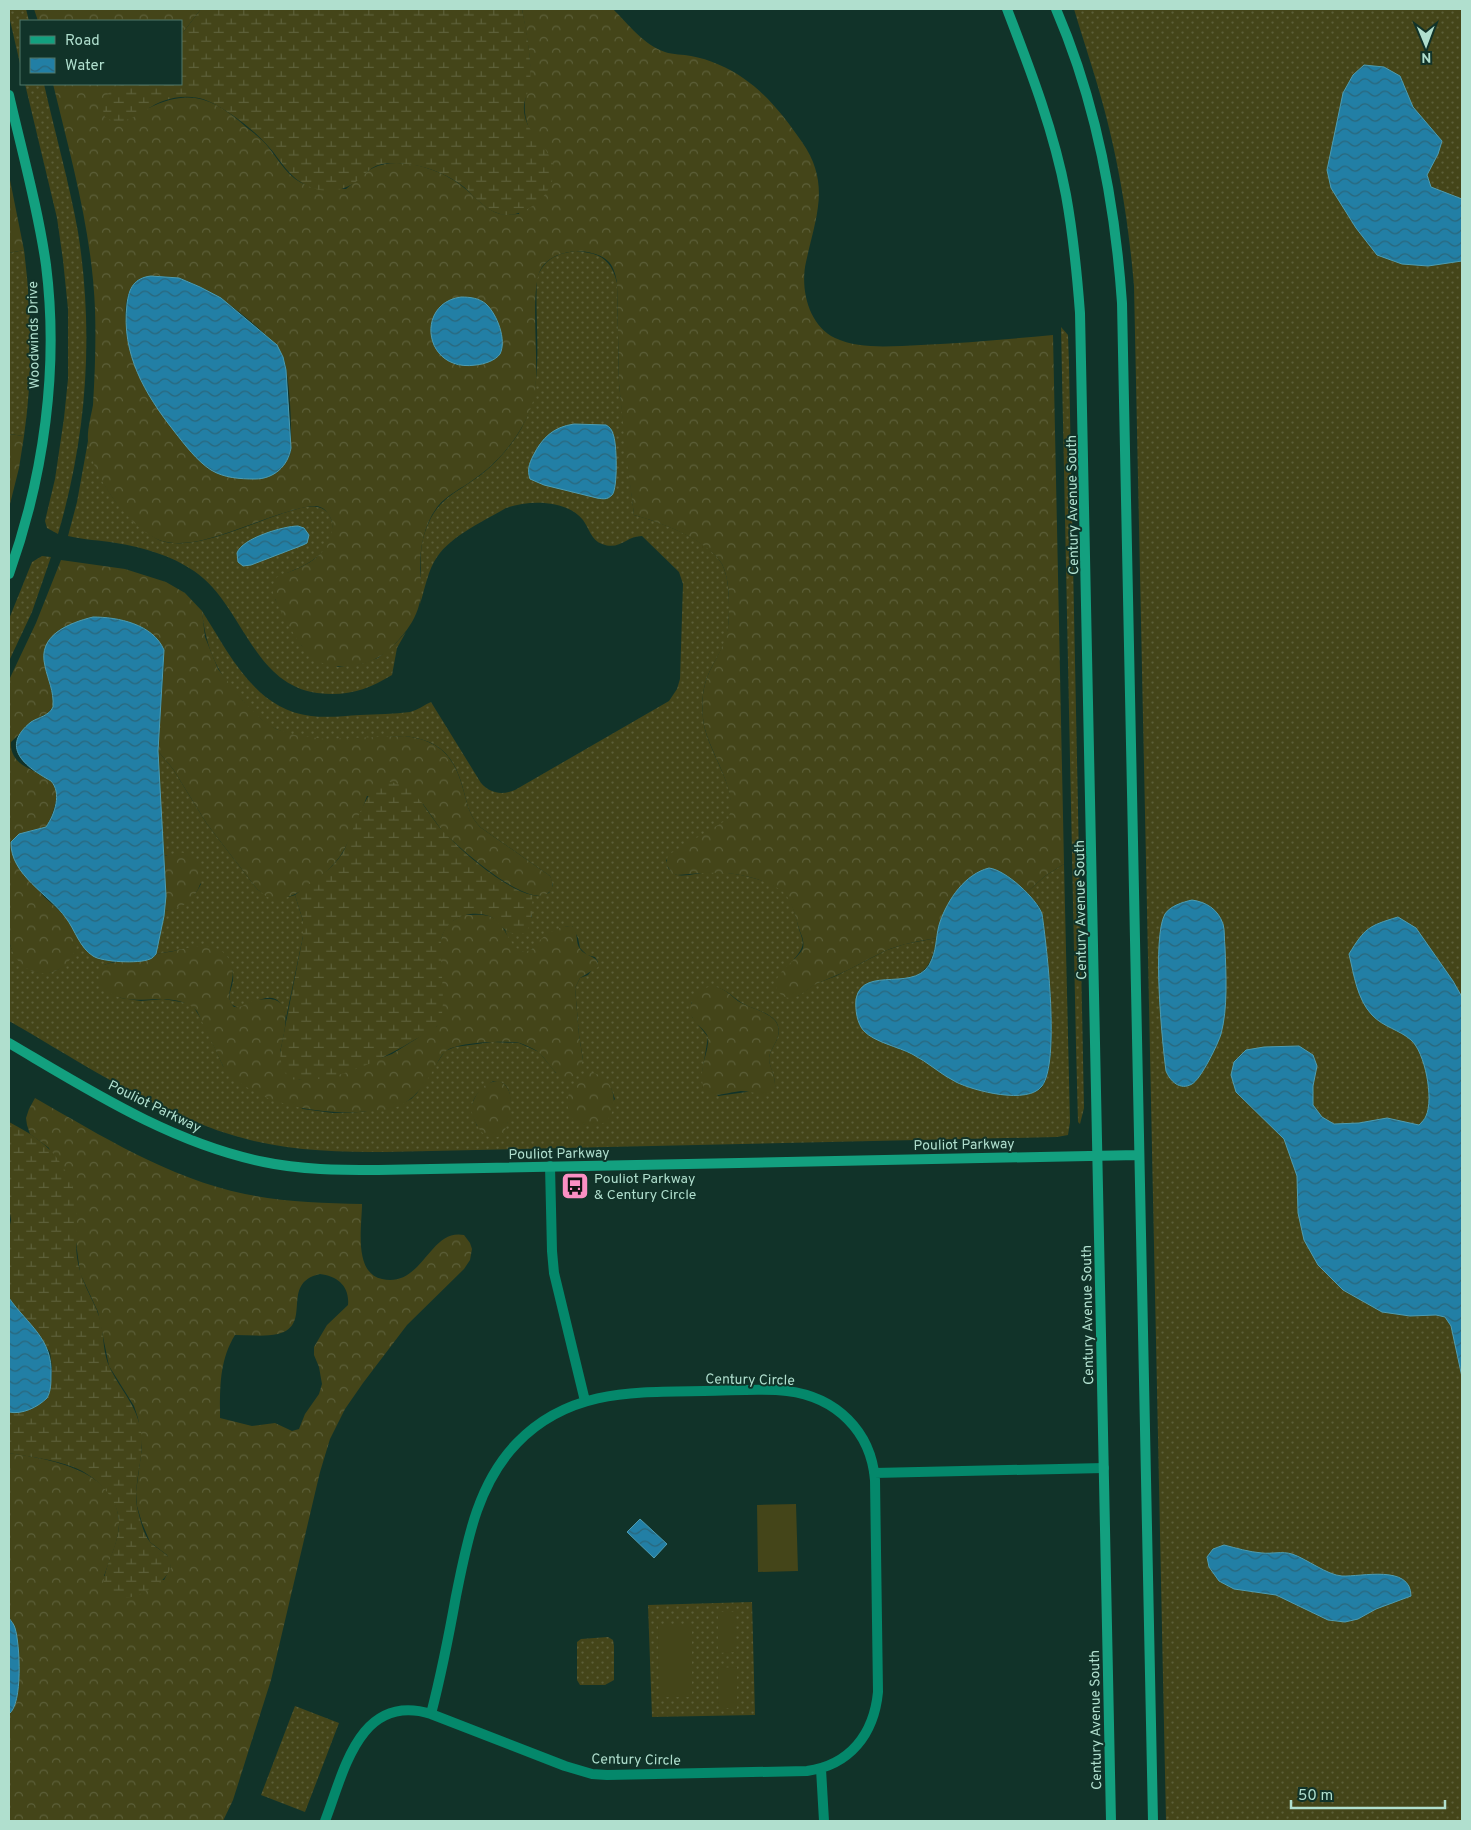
<svg xmlns="http://www.w3.org/2000/svg" width="1471" height="1830" font-family="Overpass,sans-serif">
<style>
.grass{fill:url(#grass-dots);fill-rule:evenodd}
.forest{fill:url(#forest-crowns);fill-rule:evenodd}
.wetland{fill:url(#wetland-marsh)}
.garden{fill:#444519}
.water{fill:url(#water-waves);stroke:#4d9cb1}
.lines{fill:none;stroke-linecap:round;stroke-linejoin:round}
.street{stroke:#04886b;stroke-width:10}
.secondary{stroke:#13a07f;stroke-width:10}
.labels{text-anchor:middle;stroke-width:4;stroke-linejoin:round;paint-order:stroke}
.street-label{font-size:14px;fill:#b0dfce;stroke:#113329}
.poi-label{font-size:14px;fill:#b0dfce;stroke:#113329;text-anchor:start}
</style>
<defs>
<pattern id="grass-dots" width="8" height="8" patternUnits="userSpaceOnUse" patternTransform="scale(1.25)"><rect width="8" height="8" fill="#444519"/><path d="M2 2h.1M6 6h.1" fill="none" stroke="#5c5f39" stroke-width="1.8" stroke-linecap="round"/></pattern>
<pattern id="forest-crowns" width="20" height="18" patternUnits="userSpaceOnUse" patternTransform="scale(1.25)"><rect width="20" height="18" fill="#444519"/><path d="M2 6a3 3 0 1 1 6 0M12 15a3 3 0 1 1 6 0" fill="none" stroke="#5c5f39"/></pattern>
<pattern id="wetland-marsh" width="20" height="14" patternUnits="userSpaceOnUse" patternTransform="scale(1.25)"><rect width="20" height="14" fill="#444519"/><path d="M1 5h8M5 5V1M11 12h8M15 12V8" fill="none" stroke="#5c5f39"/></pattern>
<pattern id="water-waves" width="16" height="10" patternUnits="userSpaceOnUse" patternTransform="scale(1.25)"><rect width="16" height="10" fill="#227fa5"/><path d="M0 5q4-4 8 0t8 0" fill="none" stroke="#2a677c"/></pattern>
</defs>
<rect width="100%" height="100%" fill="#113329"/>
<path class="grass" d="M9,9h17l3,12h-8v47l-12,-52z
M1074,9h388v1812h-296l-32,-1535c-5,-59 -14,-117 -29,-174 -9,-35 -21,-69 -31,-103z
M25,84h19c11,49 25,98 34,148 16,101 9,203 -20,302l-11,-6 -2,-7 10,-42 9,-61 4,-39v-70l-5,-49 -6,-42z
M24,250c8,63 9,124 0,186l-15,-2v-181z
M575,251c24,2 36,7 42,32l2,101 15,131c26,7 74,24 88,49 6,12 7,28 7,41 0,11 0,23 -3,34 -6,16 -17,29 -21,45 -3,10 -3,23 -2,34 2,31 38,73 26,101l-63,41 2,8c2,2 6,6 9,7 8,2 26,-3 35,-3 18,-1 61,8 73,21 7,8 9,18 12,28 4,20 12,21 -3,38l4,37 17,-12 21,-8 51,-26 18,-6 32,-6c-4,18 -7,33 -26,40 -5,1 -10,0 -15,3 -14,9 -27,21 -40,31l8,19 11,7 52,23 30,22 71,11c5,-2 11,-3 14,-7 19,-25 5,-140 0,-173l-3,-8 -13,-13 19,-17 19,-12 6,258 -2,13 -11,2 -671,15c-46,0 -92,-1 -136,-12 -87,-22 -164,-75 -241,-119v-81c1,5 3,11 6,15 14,22 40,25 55,3 6,-9 8,-15 5,-25 11,18 16,27 40,28l-11,4 1,23 16,10 20,3 22,-2 24,4 6,3 10,16 20,44 80,43 30,4 27,-1 35,-5 16,-8 6,-6 28,-42 10,-4 37,-5 27,1 20,9 17,21 27,-13 -4,-25 -4,-47 5,-10 8,-3 10,-13 -3,-5 -8,-2 -7,-7 -2,-10 -6,-12h-5l-18,8 -20,18c-15,2 -20,-11 -24,-22l8,3 19,-16v-22l5,1 12,-3 4,-8 -3,-9 -70,-49c-9,-10 -12,-19 -15,-31 -9,-37 -21,-55 -60,-60 -39,2 -93,10 -129,-7 -17,-8 -30,-24 -42,-38 -20,-24 -29,-49 -32,-80 27,42 53,99 109,105 16,2 33,0 49,-1 17,-1 34,-1 50,-3 8,-2 14,-7 21,-10l50,81c10,11 21,12 34,7l154,-89 8,-12 3,-10 3,-95 -4,-12 -37,-36c-16,0 -22,15 -40,8 -11,-4 -13,-16 -19,-24 -17,-21 -55,-20 -77,-12 -22,13 -54,27 -69,49 -9,13 -12,31 -17,47 3,-24 -3,-49 5,-72 12,-35 31,-38 57,-58 17,-14 34,-33 43,-53 20,-40 9,-99 12,-143 7,-19 19,-24 38,-27zM712,987c13,0 20,10 30,16 13,8 42,11 36,33 -2,8 -8,14 -9,22 0,10 7,17 6,30l-57,8 -16,-23 6,-36 -16,-20 -1,-14zM493,1081c24,0 17,28 14,43l-30,2c-10,-24 -4,-31 16,-45zM611,1088l4,11 -21,26h-8l-8,-3z
M1061,327l7,8 1,29 15,744 -4,16 -2,-2 -2,-76z
M88,441c9,35 22,60 50,83 6,6 13,12 21,16 33,13 92,-17 125,-27 9,-3 23,-8 33,-6 8,1 13,7 15,15 6,30 -27,44 -50,53l-7,24 27,47 36,21 22,-3 18,-6 18,-15 10,-11 -9,16 -5,27c-25,15 -46,22 -75,18 -66,-10 -74,-89 -123,-122 -22,-15 -51,-24 -78,-28 -16,-3 -32,-3 -48,-7l9,-34z
M42,556l9,1 -19,55 -23,49v-42l23,-57z
M158,751l15,18 34,55 50,65c10,8 26,11 38,6l8,26v15l-17,82c-7,-34 -27,-16 -48,-10l-7,-4c-4,-10 1,-14 2,-24 1,-9 -2,-16 -6,-23l-31,-10 -40,7 9,-43c16,-3 29,-12 36,-27l-34,-29 -3,1z
M752,1602l3,113 -103,2 -4,-112z
M608,1637l5,3 1,6v34l-9,5h-25l-3,-5v-38l4,-3z
M295,1706l44,17 -34,89 -44,-17z"/>
<path class="forest" d="M34,9h167l-20,26v-14h-143z
M522,9h91c15,15 31,36 52,43 8,3 18,2 26,4 18,3 38,12 52,22 24,16 43,41 59,64 29,42 14,74 4,120 -6,26 2,63 29,76 26,12 58,8 86,7 44,-2 88,-6 132,-10l11,529 -19,12 -19,17c-15,-13 -28,-30 -50,-20l-32,39 -7,26c-18,3 -36,6 -52,13 -13,6 -25,13 -37,19 -10,5 -21,9 -32,14 -8,4 -16,14 -26,14 -5,0 -10,-3 -12,-7 -11,-15 20,-30 25,-43 1,-4 0,-10 -2,-14 -5,-13 -7,-28 -15,-39 -5,-6 -12,-9 -19,-12 -30,-13 -58,-11 -90,-8l-5,-2 -6,-9 2,-9 60,-36c13,-28 -23,-71 -25,-101 -1,-11 -1,-23 2,-34 4,-16 15,-29 20,-45 4,-11 4,-23 4,-34 0,-13 -1,-29 -7,-41 -14,-24 -62,-42 -88,-49l-9,-69 -6,-62 -2,-101c-1,-7 -3,-15 -8,-21 -16,-16 -54,-14 -67,5 -14,20 -1,101 -8,131 -9,33 -33,63 -61,82 -11,8 -26,15 -35,26 -14,18 -18,41 -18,63 1,12 3,24 -1,36 -3,12 -10,23 -18,32 -8,10 -17,18 -28,23 -16,7 -34,9 -51,3 -4,-1 -9,-4 -12,-7 -9,-8 -36,-53 -37,-64 -1,-4 0,-10 3,-14 3,-3 9,-5 13,-6 19,-7 37,-17 42,-37 2,-8 2,-15 -3,-21 -3,-5 -6,-7 -12,-8 -9,0 -20,3 -29,6 -28,8 -55,21 -84,28 -13,3 -30,5 -44,0 -31,-13 -68,-65 -71,-99 -1,-11 3,-25 5,-36 2,-32 3,-65 2,-96 -3,-77 -24,-151 -42,-225h71l-12,6 37,18c41,-20 65,-10 97,19 8,6 17,13 23,21 10,13 21,32 38,37 11,4 27,3 39,4 9,-7 17,-16 27,-21 26,-13 70,2 90,19 12,9 22,23 37,27 6,1 13,0 19,0l12,-81c-14,-31 0,-41 -1,-70 -1,-18 -5,-36 -8,-54zM151,276c10,1 21,0 31,3 13,5 26,11 37,19 16,9 58,43 64,59 7,18 10,81 7,99l-48,23 -19,-4 -13,-6 -83,-132c-2,-23 -6,-57 24,-61zM461,297c26,1 34,16 40,39l-14,26 -9,3h-23z
M9,175l15,75 -15,3z
M9,434l15,2 -5,32 -10,40z
M61,560l64,9 41,13 19,11 17,18 3,26 13,32 25,32 18,18 15,10 19,6 29,4 81,-3c39,5 51,24 60,60 3,12 6,21 15,31l70,49c2,4 4,10 1,14 -18,26 -94,-45 -108,-58 -7,-9 -13,-19 -20,-28l-56,-8c-7,19 -14,39 -25,57 -9,16 -48,50 -69,46 -6,-1 -11,-6 -16,-10l-50,-65 -34,-55 -15,-18 6,-89 -21,-34 -17,-7 -19,-4 -63,39c1,18 10,33 9,51l-6,7 -14,7 -22,21c-2,31 40,27 46,48 2,5 -1,10 -2,15 -2,8 -5,15 -9,22l-27,7 -8,8c9,15 18,37 29,50 12,15 35,26 37,48 1,7 -3,12 -6,18 -15,22 -43,20 -57,-3 -2,-4 -4,-10 -5,-15v-260l27,-57z
M180,852c32,7 25,43 0,55 -5,2 -10,3 -15,4l-1,-55z
M464,915c8,0 17,-1 25,1 18,6 17,30 35,36 9,-1 10,-6 15,-11 8,-8 22,-16 33,-15 7,7 3,16 8,23 6,8 20,7 18,18l-18,11 -5,10 4,47 4,25 -5,13 -10,6h-4l-4,-3c-9,-6 -14,-18 -23,-25 -5,-3 -11,-6 -17,-8 -13,-3 -64,-1 -74,8 -5,4 -8,11 -11,16 -8,14 -17,28 -32,37 -10,6 -22,6 -33,7 -47,5 -116,-5 -147,-45l-26,-55c-8,-9 -21,-11 -32,-12 -21,-1 -48,7 -63,-14 -4,-6 -5,-12 -2,-18 19,-10 32,-2 49,-8 6,-2 1,0 6,-4 4,-3 13,-2 19,-4 20,-5 46,-12 57,12 7,16 -9,33 3,44 8,1 11,-3 18,-6 4,-1 11,-2 15,-2 29,-1 16,37 13,54l19,27 34,-5 59,-21 45,-28c2,-11 5,-23 5,-35 0,-28 -13,-64 22,-76z
M708,987c14,-2 20,6 30,14 13,9 46,12 40,35 -2,8 -8,14 -9,22 0,9 7,17 6,30l-7,6c-9,1 -18,-3 -27,-3 -19,2 -41,14 -39,-19 1,-12 7,-23 6,-35 -3,-8 -12,-12 -16,-20 -6,-13 4,-24 16,-30z
M589,1073c33,-2 36,65 -8,51 -17,-6 -17,-31 -5,-42 4,-4 8,-6 13,-9z
M498,1081c20,6 13,38 5,53 -17,13 -30,-11 -32,-26 4,-14 12,-26 27,-27z
M35,1098c67,38 133,80 210,96 39,8 78,9 117,10 0,22 -9,69 20,75 41,9 47,-51 82,-44l6,8 2,6 -2,11 -6,9 -57,56 -44,58 -18,26 -15,30 -10,33 -49,208 -38,120 -10,21h-214v-107c15,-11 12,-82 0,-96v-165c39,6 106,16 110,67 1,19 -9,38 -15,56l60,4 7,-13 -4,-12 -17,-13 -8,-19 -5,-17 -1,-14 6,-45 -4,-29 -4,-12 -25,-40 -11,-54 -18,-39 -4,-31 -27,-94 -19,-14 -3,-9 -1,-7 3,-9zM320,1274c17,2 30,12 28,31l-21,20 -13,22v8l5,12 3,17 -3,10 -14,20 -6,15 -7,2 -17,-8 -23,3 -32,-8c0,-30 -1,-57 15,-83 14,0 29,2 43,-1 36,-9 1,-51 42,-60z"/>
<path class="wetland" d="M201,9h321c5,24 10,50 8,75 -1,8 -7,17 -6,26 1,19 15,29 25,45 11,18 1,38 -14,49 -10,8 -23,13 -35,10 -15,-4 -25,-17 -36,-27 -14,-11 -34,-20 -52,-22 -13,-2 -28,-4 -40,3 -6,4 -10,9 -15,13 -15,11 -32,13 -49,5 -20,-9 -27,-26 -40,-40 -15,-17 -40,-36 -60,-45 -14,-6 -31,-5 -45,0 -18,6 -38,30 -58,16 -7,-16 5,-31 21,-33 18,-2 37,0 55,0v-49z
M384,782c31,-2 42,31 59,49 19,21 62,58 89,64 1,15 2,51 -25,36 -7,-4 -10,-12 -18,-15 -21,-7 -44,3 -48,25 -2,20 6,64 -1,80 -3,9 -16,14 -24,18 -35,21 -83,46 -126,40l-8,-10 -2,-16 23,-117v-15l-8,-26c16,-13 36,-24 47,-41 11,-19 22,-66 42,-72z
M9,1122c25,13 45,26 58,52 18,35 2,65 14,100 5,17 16,32 20,49 3,15 2,31 9,45 11,23 27,37 31,64 4,25 -8,50 -4,75 3,11 6,27 13,35 9,9 21,11 21,25 -4,15 -31,30 -46,31 -6,1 -11,-1 -16,-3l-6,-8c1,-21 14,-39 16,-60 2,-27 -22,-51 -46,-60 -21,-8 -43,-10 -64,-14v-41c13,3 29,-5 38,-14l4,-14 1,-17 -2,-15 -41,-54v-69l2,-9 -2,-13z"/>
<path class="garden" d="M796,1504l2,67 -40,1 -1,-67z
M718,1612h18v40l-18,1z
M658,1624h34v73h-33z
M737,1667v41h-18l-1,-40z"/>
<path class="water" d="M1364,65l20,2 16,9 13,31 29,34 -4,13 -11,21 4,12 31,12v62l-34,5 -26,-2 -25,-9 -21,-27 -25,-40 -4,-18 16,-77 10,-18z
M151,276l28,2 21,9 21,11 56,47 6,12 3,13 5,78c-3,18 -17,31 -36,31 -15,0 -31,-1 -44,-9 -14,-9 -26,-25 -37,-39 -29,-37 -53,-77 -47,-127 2,-16 7,-26 24,-28z
M461,297c9,0 18,1 25,7 11,10 21,36 14,50 -5,7 -16,10 -24,11 -53,8 -61,-62 -15,-68z
M574,424l32,1c4,2 6,5 7,9 4,8 5,55 -1,61 -5,5 -9,4 -15,3l-53,-13 -14,-6c-3,-9 -1,-15 3,-23 9,-18 20,-29 41,-32z
M298,526l6,2 5,7 -2,8 -4,2 -52,20 -8,1 -5,-4 -1,-9c5,-15 47,-27 61,-27z
M93,617c25,0 60,7 71,33l-6,101 8,145 -2,20 -8,38c-2,2 -3,4 -6,5 -11,5 -48,3 -57,-3 -13,-8 -18,-26 -27,-38 -17,-24 -56,-43 -55,-76l8,-8 27,-7c9,-13 16,-34 5,-46 -27,-15 -51,-34 -20,-59 8,-5 18,-6 22,-15 1,-17 -5,-26 -8,-41 -8,-31 24,-43 48,-49z
M989,868c17,2 48,31 53,46 5,33 18,148 0,172 -14,19 -68,5 -86,-4 -16,-8 -28,-20 -44,-28 -13,-7 -38,-12 -48,-23 -7,-7 -9,-22 -8,-32 7,-36 63,-3 76,-40 5,-12 4,-26 8,-37 8,-23 25,-48 49,-54z
M1192,900c14,2 26,9 31,24 2,6 1,16 2,23 1,27 3,61 -4,87 -3,10 -20,45 -29,50 -12,7 -22,-3 -26,-13 -4,-30 -14,-134 -1,-157 5,-8 18,-12 27,-14z
M1398,917l18,11 37,53 9,16v380l-11,-51 -6,-9 -9,-2 -26,1 -28,-4 -39,-22 -25,-25 -14,-25 -6,-27 -1,-37 -13,-37 -48,-47 -5,-17 3,-13 12,-12 18,-3 35,-1 14,9 4,11 -4,20v19l9,12 12,7 25,-1 28,-5 32,7c2,-2 6,-6 7,-9 8,-17 -1,-64 -15,-76 -11,-10 -28,-13 -39,-25 -15,-16 -18,-40 -23,-61 16,-26 19,-28 49,-37z
M9,1298c19,27 44,41 42,77 0,8 0,16 -4,23 -9,9 -25,17 -38,14z
M640,1519l27,25 -13,14 -27,-26z
M1224,1545c12,3 25,7 38,8 10,1 20,-2 30,1 15,5 35,21 50,22 19,1 69,-12 69,20l-35,13 -18,10 -13,3 -17,-2 -52,-25 -42,-6 -15,-8 -10,-14 -2,-10 6,-8z
M9,1618c2,3 5,6 6,10 5,16 8,76 -6,86z"/>
<g class="lines">
<path class="street" d="M550,1166l2,85 2,22 31,128
M874,1473l230,-5
M821,1769l3,52
M325,1821c19,-49 34,-129 106,-107l134,52 27,8 15,1 200,-4c43,-6 67,-37 71,-79l-3,-212c-4,-49 -39,-83 -88,-89 -27,-3 -56,0 -83,0 -70,1 -135,-2 -187,52 -40,41 -50,99 -61,153 -7,39 -15,79 -25,118"/>
<path class="secondary" d="M1007,9c23,60 47,122 59,186 7,39 11,78 14,118l31,1508
M1056,9c40,93 59,193 66,294l31,1518
M9,95c13,57 29,113 37,170 13,103 -2,211 -37,309
M9,1043c80,47 162,100 255,119 37,8 75,8 114,8l760,-15"/>
</g>
<defs>
<g id="bus-square" transform="scale(1.4375)"><rect x="-9" y="-9" width="18" height="18" rx="4" fill="#fb8fc3" stroke="#113329"/><path d="M-5-6H5V4H4V6H2V4H-2V6H-4V4H-5ZM-3.5-4V0h7V-4ZM-3.5 1.2v1.5H-2V1.2ZM2 1.2v1.5H3.5V1.2Z" fill="#111"/></g>
</defs>
<g fill-rule="evenodd">
<use href="#bus-square" x="575" y="1186"/>
</g>
<g class="labels">
<g class="street-label">
<text transform="translate(33 335) rotate(-91)" y="5">Woodwinds Drive</text>
<text transform="translate(1072 505) rotate(-91)" y="5">Century Avenue South</text>
<text transform="translate(1080 910) rotate(-91)" y="5">Century Avenue South</text>
<text transform="translate(155 1106) rotate(26)" y="5">Pouliot Parkway</text>
<text transform="translate(964 1144) rotate(-1)" y="5">Pouliot Parkway</text>
<text transform="translate(559 1153) rotate(-1)" y="5">Pouliot Parkway</text>
<text transform="translate(1087 1315) rotate(-91)" y="5">Century Avenue South</text>
<text transform="translate(750 1379) rotate(1)" y="5">Century Circle</text>
<text transform="translate(1095 1720) rotate(-91)" y="5">Century Avenue South</text>
<text transform="translate(636 1759) rotate(1)" y="5">Century Circle</text>
</g>
<g class="poi-label">
<text x="594" y="1183">Pouliot Parkway<tspan x="594" dy="16">&amp; Century Circle</tspan></text>
</g>
</g>
<rect width="1471" height="1830" fill="none" stroke="#b0dfce" stroke-width="20"/>
<rect x="20" y="20" width="162" height="65" fill="#113329" stroke="#51786b"/>
<rect x="30" y="36" width="25" height="8" fill="#13a07f" stroke="#51786b"/>
<text x="65" y="45" font-size="15" fill="#b0dfce">Road</text>
<rect x="30" y="58" width="25" height="15" fill="url(#water-waves)" stroke="#51786b"/>
<text x="65" y="70" font-size="15" fill="#b0dfce">Water</text>
<g transform="translate(1426 45) rotate(179)" stroke="#113329" stroke-width="4" paint-order="stroke">
<path d="M0-4L9 19L0 12L-9 19Z" fill="#b0dfce"/>
<text y="-8" font-size="14" font-weight="bold" text-anchor="middle" fill="#b0dfce">N</text>
</g>
<path d="M1291 1800v8h154v-8" fill="none" stroke="#b0dfce" stroke-width="2.5"/>
<text x="1298" y="1800" font-size="15" fill="#b0dfce" stroke="#113329" stroke-width="4" paint-order="stroke">50 m</text>
</svg>
